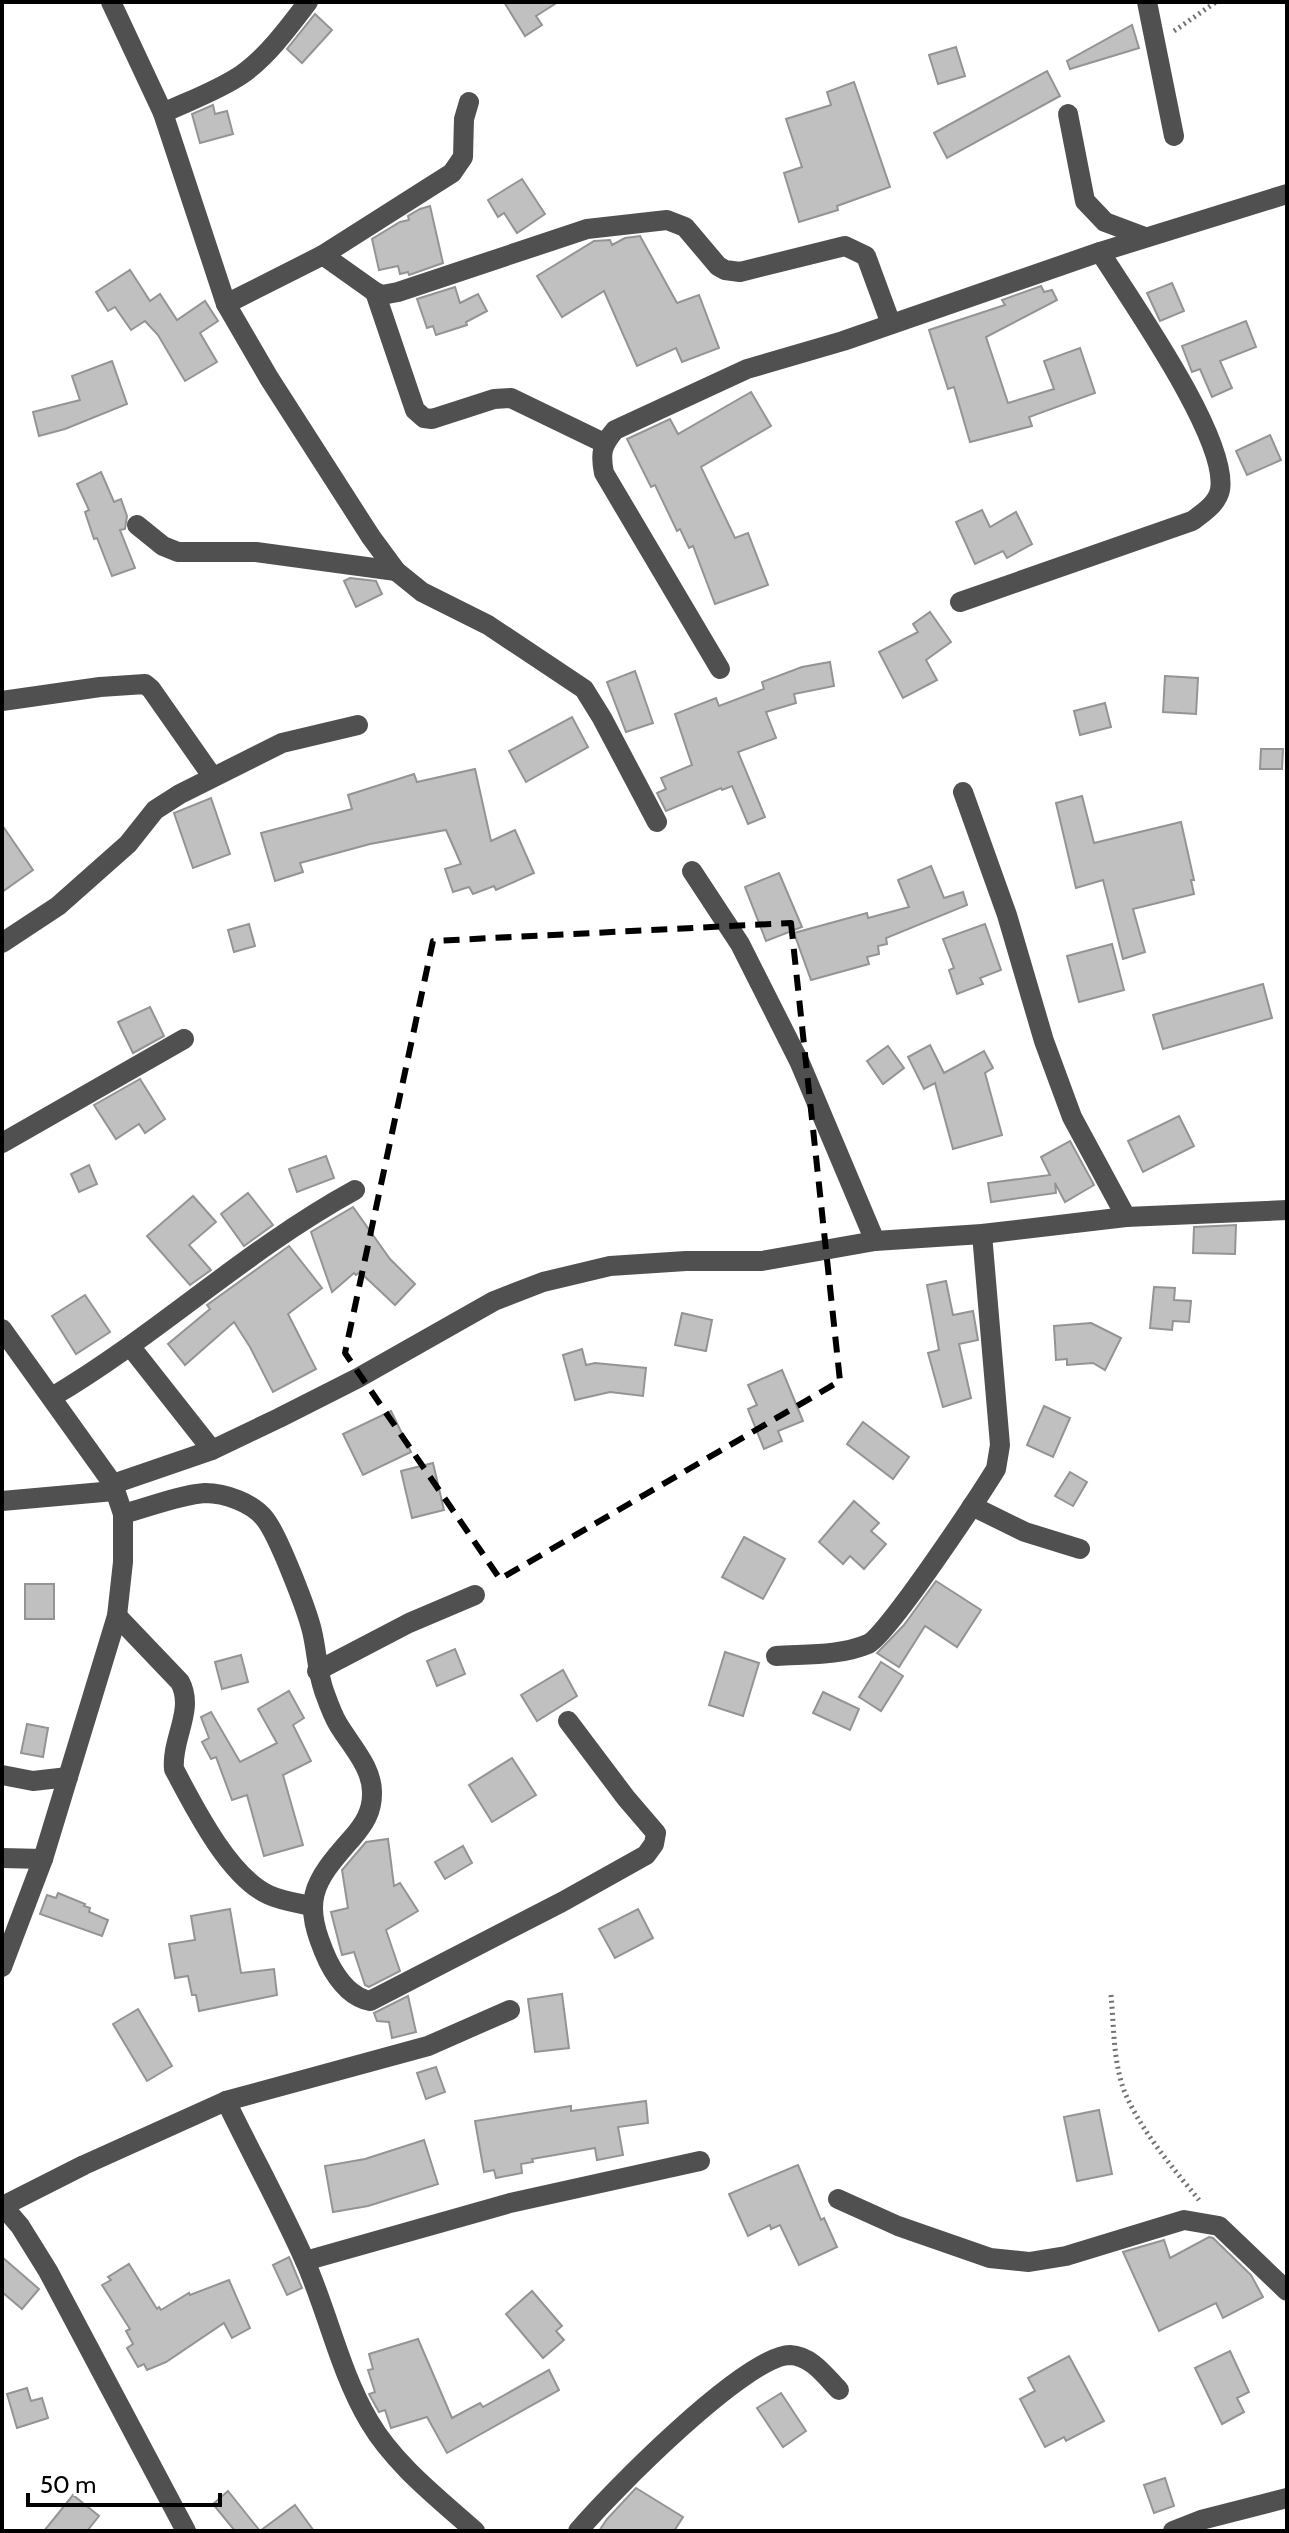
<svg xmlns="http://www.w3.org/2000/svg" width="1289" height="2533" viewBox="0 0 1289 2533" font-family="Cabin,sans-serif">
	<style>
		.building { fill: #c0c0c0; stroke: #949494; stroke-width: 2 }
		.lines { fill: none; stroke-linecap: round; stroke-linejoin: round }
		.path { stroke: #727272; stroke-width: 5; stroke-dasharray: 2 4; stroke-linecap: butt }
		.minor { stroke: #505050; stroke-width: 20 }
		.marked { fill: none; stroke: #000; stroke-width: 6; stroke-dasharray: 16 10; stroke-linejoin: round }
	</style>
	<rect width="100%" height="100%" fill="#fff"/>
	<g class="building">
		<path d="M504,2H558L536,16L542,25L525,36Z"/>
		<path d="M315,14L332,30L302,63L287,49Z"/>
		<path d="M1132,25L1139,48L1070,69L1067,61Z"/>
		<path d="M956,47L965,76L938,84L929,55Z"/>
		<path d="M1047,71L1060,96L947,158L934,133Z"/>
		<path d="M854,82L890,187L837,206L838,210L799,222L784,173L802,167L786,119L831,105L827,92Z"/>
		<path d="M213,105L215,114L227,111L233,134L200,143L192,114Z"/>
		<path d="M522,179L545,214L517,233L504,213L498,217L488,200Z"/>
		<path d="M430,206L443,263L409,275L408,272L400,274L398,266L379,270L372,239L400,222L409,220L408,216L420,209Z"/>
		<path d="M640,236L677,303L699,295L719,348L682,362L676,348L637,366L604,291L562,317L537,276L594,241L610,240L612,245L625,238Z"/>
		<path d="M130,270L150,301L160,294L177,320L205,301L218,321L200,333L217,362L185,381L158,335L145,321L131,330L115,307L108,311L96,292Z"/>
		<path d="M1172,283L1184,311L1160,321L1147,293Z"/>
		<path d="M1041,286L1044,292L1052,290L1057,300L986,337L1008,403L1054,389L1044,361L1080,348L1095,393L1029,417L1032,426L970,442L954,387L948,389L929,330L1005,305L1002,300Z"/>
		<path d="M455,287L460,303L478,294L487,311L466,322L467,325L436,335L433,326L427,328L417,299Z"/>
		<path d="M1246,321L1256,347L1220,361L1232,388L1212,397L1200,369L1192,372L1182,346Z"/>
		<path d="M112,361L127,404L65,429L39,436L33,412L80,400L72,376Z"/>
		<path d="M751,392L771,426L701,467L735,538L748,533L768,585L715,604L693,546L689,548L680,529L677,531L655,485L651,487L627,439L670,419L678,434Z"/>
		<path d="M1270,435L1281,460L1247,475L1236,451Z"/>
		<path d="M101,472L114,502L121,499L127,516L125,529L120,530L135,568L112,576L97,538L94,539L85,512L89,510L77,484Z"/>
		<path d="M982,510L990,527L1016,512L1032,544L1007,558L1003,551L975,564L956,522Z"/>
		<path d="M350,578L376,581L382,594L356,607L344,581Z"/>
		<path d="M930,612L951,642L926,660L937,680L903,698L879,652L918,632L913,624Z"/>
		<path d="M830,662L834,686L794,694L796,703L766,712L776,738L738,752L765,817L748,824L732,786L722,790L721,788L666,811L657,793L666,789L661,778L692,765L675,714L716,698L719,706L764,689L762,682L802,667Z"/>
		<path d="M635,671L653,723L626,732L607,682Z"/>
		<path d="M1165,676L1198,678L1196,714L1163,712Z"/>
		<path d="M1105,703L1111,727L1080,735L1074,711Z"/>
		<path d="M572,717L588,747L526,782L509,751Z"/>
		<path d="M1261,749H1283L1282,769H1260Z"/>
		<path d="M475,769L491,841L515,830L534,873L496,890L494,886L473,894L469,887L453,892L445,869L461,864L446,830L370,844L300,863L303,872L275,881L261,833L352,809L348,795L414,774L417,782Z"/>
		<path d="M1082,796L1094,843L1181,822L1194,880H1191L1194,894L1133,909L1145,952L1123,959L1103,880L1076,888L1056,803Z"/>
		<path d="M211,798L230,854L193,868L174,813Z"/>
		<path d="M2,825L33,870L2,892Z"/>
		<path d="M931,866L944,898L963,892L967,905L886,938L887,944L878,946L879,954L867,957L869,964L811,980L794,933L867,913L868,918L909,907L898,880Z"/>
		<path d="M779,873L802,927L766,941L745,887Z"/>
		<path d="M249,924L255,946L234,952L228,930Z"/>
		<path d="M985,924L1001,970L980,978L983,984L957,994L949,970L954,968L943,939Z"/>
		<path d="M1112,944L1124,990L1079,1002L1067,956Z"/>
		<path d="M1263,984L1272,1018L1163,1049L1153,1015Z"/>
		<path d="M150,1007L164,1036L133,1053L118,1022Z"/>
		<path d="M930,1045L944,1073L984,1051L993,1068L985,1073L1002,1135L953,1149L935,1083L924,1089L908,1057Z"/>
		<path d="M888,1046L904,1068L883,1084L867,1061Z"/>
		<path d="M140,1079L165,1119L145,1133L139,1124L116,1139L94,1105Z"/>
		<path d="M1179,1116L1194,1146L1143,1172L1128,1141Z"/>
		<path d="M1070,1141L1094,1185L1065,1202L1055,1183L1056,1193L991,1202L988,1183L1050,1175L1041,1157Z"/>
		<path d="M326,1156L334,1178L297,1192L289,1169Z"/>
		<path d="M89,1165L97,1184L79,1192L71,1174Z"/>
		<path d="M248,1193L273,1225L244,1246L221,1214Z"/>
		<path d="M193,1196L216,1222L189,1245L211,1270L190,1285L147,1236Z"/>
		<path d="M353,1207L390,1259L415,1284L395,1305L360,1272L356,1275L354,1273L332,1292L311,1232Z"/>
		<path d="M1236,1225L1235,1254L1193,1253L1194,1227Z"/>
		<path d="M289,1246L322,1288L288,1314L316,1369L273,1392L250,1347L234,1322L185,1365L168,1344L210,1309L207,1305Z"/>
		<path d="M946,1281L953,1315L973,1311L978,1340L959,1344L971,1398L943,1407L928,1353L939,1350L927,1285Z"/>
		<path d="M1154,1287L1175,1288L1174,1300L1191,1301L1189,1322L1173,1321L1172,1330L1150,1328Z"/>
		<path d="M85,1295L110,1332L76,1354L52,1316Z"/>
		<path d="M682,1313L712,1320L706,1351L675,1345Z"/>
		<path d="M1091,1323L1121,1338L1105,1370L1093,1363L1067,1365V1359L1056,1360L1054,1326Z"/>
		<path d="M582,1349L586,1365L595,1363L646,1368L643,1396L610,1392L575,1400L563,1355Z"/>
		<path d="M782,1370L803,1421L778,1431L782,1441L764,1449L748,1409L757,1405L748,1385Z"/>
		<path d="M1044,1406L1070,1418L1053,1457L1027,1445Z"/>
		<path d="M391,1411L411,1452L363,1475L343,1434Z"/>
		<path d="M863,1422L909,1457L893,1479L847,1444Z"/>
		<path d="M433,1463L444,1510L412,1518L401,1471Z"/>
		<path d="M1070,1472L1087,1482L1073,1506L1055,1496Z"/>
		<path d="M854,1501L879,1523L871,1531L886,1544L864,1569L850,1556L843,1564L819,1542Z"/>
		<path d="M744,1537L785,1559L763,1599L722,1577Z"/>
		<path d="M936,1581L981,1610L957,1647L925,1626L899,1667L877,1653L904,1625Z"/>
		<rect x="25" y="1584" width="29" height="35"/>
		<path d="M455,1649L465,1674L437,1686L427,1661Z"/>
		<path d="M725,1652L759,1663L743,1716L709,1705Z"/>
		<path d="M241,1655L248,1682L222,1689L215,1662Z"/>
		<path d="M881,1662L903,1676L881,1711L859,1697Z"/>
		<path d="M563,1670L577,1696L537,1721L521,1695Z"/>
		<path d="M289,1691L304,1718L293,1725L311,1761L283,1775L303,1845L264,1856L247,1795L232,1800L216,1757L211,1759L202,1742L209,1738L201,1717L211,1712L240,1762L277,1743L258,1709Z"/>
		<path d="M823,1692L859,1709L850,1730L813,1713Z"/>
		<path d="M27,1724L48,1728L43,1757L21,1753Z"/>
		<path d="M512,1758L536,1795L492,1822L469,1785Z"/>
		<path d="M388,1839L394,1886L400,1883L418,1911L386,1930L400,1971L369,1987L365,1985L354,1952L342,1955L331,1912L348,1908L342,1870L366,1842Z"/>
		<path d="M463,1846L472,1863L445,1879L435,1862Z"/>
		<path d="M58,1893L85,1904L84,1906L90,1908L89,1912L108,1920L102,1936L40,1914L47,1895L56,1898Z"/>
		<path d="M230,1909L241,1973L274,1969L277,1995L199,2011L196,1995H192L188,1976L175,1978L169,1944L195,1940L191,1916Z"/>
		<path d="M638,1909L653,1938L615,1958L599,1929Z"/>
		<path d="M562,1994L569,2048L535,2052L528,1999Z"/>
		<path d="M408,1996L416,2032L392,2038L389,2022L377,2021L374,2013Z"/>
		<path d="M138,2009L172,2066L147,2081L113,2024Z"/>
		<path d="M436,2067L445,2092L426,2099L417,2073Z"/>
		<path d="M646,2101L648,2123L618,2127L623,2155L597,2160L595,2148L532,2159L533,2162L521,2164L522,2173L496,2178L494,2170L484,2172L475,2121L571,2106V2111Z"/>
		<path d="M1099,2110L1112,2174L1077,2181L1064,2117Z"/>
		<path d="M424,2140L438,2184L368,2206L333,2212L325,2166L365,2159Z"/>
		<path d="M798,2165L821,2220L824,2218L837,2247L799,2265L780,2225L771,2229L770,2225L748,2236L729,2194Z"/>
		<path d="M1209,2237L1213,2238L1251,2275L1263,2297L1223,2318L1216,2303L1159,2331L1123,2252L1164,2240L1170,2258Z"/>
		<path d="M2,2257L39,2289L22,2309L2,2292Z"/>
		<path d="M289,2257L302,2288L287,2295L273,2265Z"/>
		<path d="M129,2264L157,2309L159,2307L161,2310L189,2293L190,2295L229,2280L250,2328L232,2338L224,2323L166,2362L147,2370L144,2364L138,2367L127,2348L133,2344L126,2331L130,2329L102,2285L111,2280L108,2277Z"/>
		<path d="M532,2291L562,2326L556,2331L564,2340L543,2358L506,2314Z"/>
		<path d="M418,2339L452,2418L480,2403L483,2407L549,2370L559,2390L447,2453L427,2417L391,2428L385,2410L379,2412L369,2394L375,2392L368,2370L373,2369L369,2354Z"/>
		<path d="M1230,2351L1249,2392L1237,2398L1244,2412L1222,2424L1195,2368Z"/>
		<path d="M1069,2356L1104,2421L1066,2441L1064,2437L1045,2447L1020,2399L1035,2391L1028,2378Z"/>
		<path d="M27,2388L31,2401L42,2398L48,2418L17,2428L7,2394Z"/>
		<path d="M781,2393L806,2431L783,2447L757,2408Z"/>
		<path d="M1165,2478L1174,2506L1154,2513L1144,2485Z"/>
		<path d="M636,2488L683,2517L674,2531H599L607,2519Z"/>
		<path d="M228,2491L260,2531H235L213,2504Z"/>
		<path d="M73,2495L99,2516L87,2531H44Z"/>
		<path d="M295,2505L314,2531H260Z"/>
	</g>
	<g class="lines">
		<g class="path">
			<path d="M1174,31L1216,2"/>
			<path d="M1111,1995C1114,2026 1113,2063 1125,2093C1142,2132 1172,2167 1199,2200"/>
		</g>
		<g class="minor">
			<path d="M111,2L163,113L226,304L269,378L371,537L396,571L422,592L488,625L584,689L602,718L657,822"/>
			<path d="M1147,2L1174,136"/>
			<path d="M163,113C189,101 217,91 241,75C267,57 289,27 308,2"/>
			<path d="M1068,114L1085,201L1105,222L1145,237"/>
			<path d="M323,255L375,292L382,295L398,292L587,229L667,220L685,227L718,266L725,270L740,272L845,246L866,256L891,324"/>
			<path d="M375,292L415,410L424,418L432,419L494,399L511,398L604,443"/>
			<path d="M226,304L323,255L452,173L463,157L464,119L469,102"/>
			<path d="M137,525L163,546L178,552H256L396,571"/>
			<path d="M960,602L1192,521C1203,513 1217,504 1220,490C1229,439 1129,298 1100,252"/>
			<path d="M720,669L604,473C600,453 602,445 615,430L747,369L843,341L1100,252L1287,194"/>
			<path d="M2,701L100,687L145,684L151,689L212,776"/>
			<path d="M963,792L1007,915L1044,1041L1072,1117L1126,1217"/>
			<path d="M692,871L740,944L800,1063L875,1241"/>
			<path d="M2,943L58,906L128,844L155,810L180,794L282,743L358,725"/>
			<path d="M2,1143L184,1039"/>
			<path d="M2,1329L113,1484L123,1514V1562L117,1616L43,1859L2,1967"/>
			<path d="M130,1346L212,1450"/>
			<path d="M52,1397C157,1335 247,1249 355,1190"/>
			<path d="M113,1484L212,1450L279,1418L358,1378L494,1301L543,1282L610,1266L686,1261H762L875,1241L982,1234L1126,1217L1287,1210"/>
			<path d="M2,1501L114,1491"/>
			<path d="M972,1506L1025,1532L1080,1549"/>
			<path d="M123,1514C149,1507 179,1495 205,1493C225,1493 253,1503 265,1519C278,1535 307,1610 312,1631C317,1652 317,1671 324,1691C328,1702 332,1714 338,1724C351,1746 373,1768 372,1794C372,1812 364,1824 353,1837C311,1884 301,1901 328,1961C337,1979 350,1997 370,2001L562,1902L646,1855L654,1844L656,1833L626,1798L568,1721"/>
			<path d="M117,1616L180,1682C195,1710 171,1739 174,1769C194,1807 229,1877 269,1895C282,1901 298,1903 311,1906"/>
			<path d="M776,1656C806,1654 840,1656 868,1644C887,1636 980,1495 996,1469L1000,1445L982,1234"/>
			<path d="M317,1671L409,1623L475,1595"/>
			<path d="M2,1775L33,1781L68,1777"/>
			<path d="M2,1858L43,1859"/>
			<path d="M226,2101C252,2155 281,2207 305,2261C328,2313 340,2372 369,2421C394,2464 438,2498 475,2531"/>
			<path d="M838,2199L898,2226L990,2258L1029,2262L1066,2256L1184,2220L1219,2226L1287,2291"/>
			<path d="M2,2205L20,2226L48,2271L186,2531"/>
			<path d="M3,2206L84,2165L226,2101L428,2046L510,2010"/>
			<path d="M305,2261L510,2203L700,2161"/>
			<path d="M578,2531C609,2494 746,2355 790,2355C812,2356 826,2377 839,2390"/>
			<path d="M1173,2531L1201,2520L1287,2498"/>
		</g>
	</g>
	<path class="marked" d="M791,923L840,1381L500,1579L345,1353L433,941Z"/>
	<rect width="1289" height="2533" fill="none" stroke="#000000" stroke-width="8"/>
	<path d="M28 2493v12h192v-12" fill="none" stroke="#000000" stroke-width="4"/>
	<text x="40" y="2493" font-size="24" fill="#000000" stroke="#ffffff" stroke-width="6" paint-order="stroke">50 m</text>
</svg>
